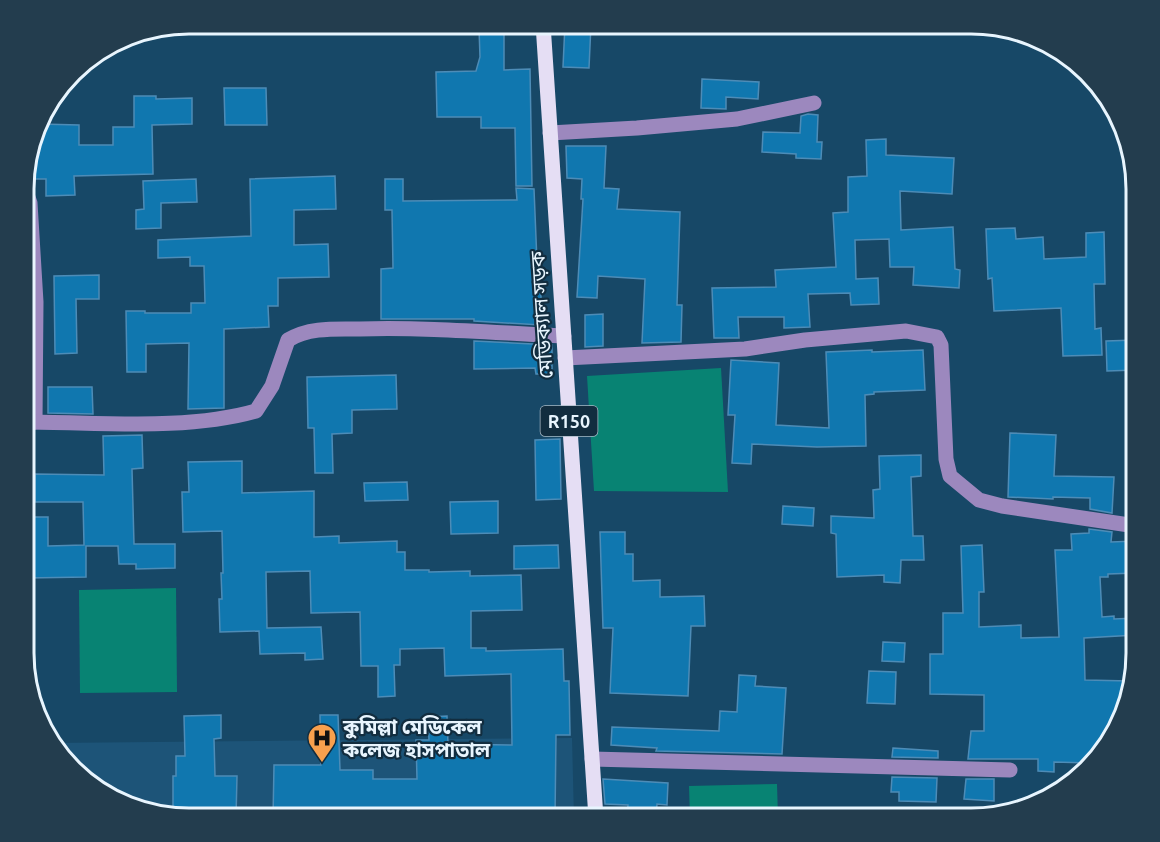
<svg xmlns="http://www.w3.org/2000/svg" width="1160" height="842" viewBox="0 0 1160 842" font-family="Ubuntu,'Noto Sans Bengali',sans-serif">
	<style>
		.built { fill: #1d5478 }
		.water { fill: #088373 }
		.building { fill: #1077af; stroke: #4d8cb7; stroke-width: 1.5 }
		.lines { fill: none; stroke-linecap: round; stroke-linejoin: round }
		.minor { stroke: #9c88be; stroke-width: 15 }
		.major { stroke: #e5def4; stroke-width: 15 }
		.labels { text-anchor: middle; dominant-baseline: central; stroke-width: 4.5; stroke-linejoin: round; paint-order: stroke }
		.shield { fill: #122d3f; stroke: #a8b9c5; stroke-width: 1.5 }
		.shield-label { font-size: 18px; font-weight: bold; fill: #e8f5fe }
		.street-label { font-size: 20px; fill: #e8f5fe; stroke: #122d3f }
		.poi-label { font-size: 20px; font-weight: bold; fill: #e8f5fe; stroke: #122d3f; text-anchor: start }
		.rim { fill: none; stroke: #e8f5fe; stroke-width: 3 }
	</style>
	<rect width="100%" height="100%" fill="#174867"/>
	<path class="built" d="M572,738L574,818H179L88,784L53,743Z"/>
	<g class="water">
		<path d="M721,368L728,492L594,491L587,376Z"/>
		<path d="M176,588L177,692L80,693L79,590Z"/>
		<path d="M777,784L778,818H690L689,786Z"/>
	</g>
	<g class="building">
		<path d="M565,24H591L589,68L563,67Z"/>
		<path d="M479,28H504V70L530,69L532,186H516L515,128H481V117H437L436,72L476,71L480,57Z"/>
		<path d="M702,79L759,82L758,99L726,97V109L701,108Z"/>
		<path d="M224,88H266L267,125H225Z"/>
		<path d="M134,96H156V99L192,98V124L152,125L153,174L74,176L75,195L46,196V179H25V167L40,124L79,125V145H113V127H134Z"/>
		<path d="M808,114L818,115L817,142H822L821,159L796,158V154L762,152L763,132L800,133L801,116Z"/>
		<path d="M886,139V155L954,158L952,194L900,191L901,230L953,227L955,269L960,270L959,288L913,285L914,267H890L889,239L855,240L856,279L878,278L879,304L851,305L850,293L808,294L810,327L784,328V317H738L739,338H714L712,288L776,287L775,270L836,267L833,213L848,212V177L867,176L866,140Z"/>
		<path d="M566,146H606L604,188L619,189L617,209L680,212L677,305H682L681,342L642,343L645,279L598,276L597,298L577,297L583,199H581L582,179L567,178Z"/>
		<path d="M335,176L336,209L294,210V245L328,244L329,277L278,278V306H268L269,327L224,329V408L188,409L189,343L146,344V372H127L126,311H145V313H191V303H205L204,266H190V257L158,258V240L251,236L250,179Z"/>
		<path d="M196,179L197,202L161,203V228L136,229V210L144,209L143,181Z"/>
		<path d="M385,179H403V201L517,200L516,188L534,189L537,262H540L541,282V325L474,321V319H381V269L393,268L392,210H385Z"/>
		<path d="M1015,228L1016,239L1043,237L1044,259L1086,257V233L1104,232L1105,284H1094L1095,329L1101,328L1102,355L1063,356L1061,308L994,311L992,278L988,279L986,229Z"/>
		<path d="M99,275V299H76L77,353L55,354L54,276Z"/>
		<path d="M603,314V346L585,347V315Z"/>
		<path d="M1136,340V370L1107,371L1106,341Z"/>
		<path d="M474,341L552,345V374H536L535,368L474,369Z"/>
		<path d="M872,350V352L923,350L925,390L874,392V394L865,395L866,446L817,447L752,444L751,464L732,463L735,415H728L731,360L779,363L776,425L829,428L826,352Z"/>
		<path d="M396,375L397,409L352,410V433L332,434L333,473H315L314,428H308L307,377Z"/>
		<path d="M48,387H92L93,414L48,413Z"/>
		<path d="M1010,433L1056,435L1054,476L1114,477L1112,513L1090,509V498L1053,497V499L1008,497Z"/>
		<path d="M142,435L143,468L132,469L134,544H175V568L136,569V564H119L118,546H86V577L27,578L25,517H48V546L84,545L83,502H35V474L104,475L103,436Z"/>
		<path d="M560,439L561,499L536,500L535,440Z"/>
		<path d="M921,455V476L911,477L913,536H923L924,560H901L900,583L884,582V575L837,577L836,534L831,533V516L874,518L873,490L880,489L879,456Z"/>
		<path d="M242,461V493L314,491V537L339,536V543L397,541V552H405V570H429V572L470,571V576L521,575L522,610L471,611V648H486V651L563,649L564,681H569L570,735H556L555,818H273L274,765H321L320,715H338L340,770H373V779H417L416,740H429L428,717L447,716L448,744L512,745L511,674L445,676L444,648L400,649V665H394L395,696L378,697V666H361L360,612L311,613L310,571L266,572L267,628L321,627L323,659L305,660V653L260,654L259,631L220,632L219,599H222L221,573H223L222,531L183,532L182,492H189L188,462Z"/>
		<path d="M407,482L408,500L365,501L364,483Z"/>
		<path d="M498,501V533L451,534L450,502Z"/>
		<path d="M783,506L814,508L813,526L782,524Z"/>
		<path d="M1089,529L1112,532L1111,542L1136,541V573L1108,574V577H1100L1102,617L1114,616V619L1136,618V635L1084,638L1085,680L1129,681L1102,754L1090,763L1054,762V772L1038,771V759H968L971,731H984V695L930,694V654H943V613H963L961,546L982,545L984,592H979V627L1021,625V638L1059,637L1055,550H1072L1071,534L1089,533Z"/>
		<path d="M600,532H625V554H633V581L660,580V597L704,596L705,626H691L688,696L610,693L613,628H603Z"/>
		<path d="M558,545L559,568L514,569V546Z"/>
		<path d="M883,642L905,643L904,662L882,661Z"/>
		<path d="M869,671L896,672L895,704L867,703Z"/>
		<path d="M739,675L756,676L755,686L786,688L782,754L656,751L657,748L611,745L612,727L719,731L720,711L737,712Z"/>
		<path d="M221,715V738L214,739L215,776H237L236,818H179L173,815V776H176V756H185L184,716Z"/>
		<path d="M893,748L938,751V758L892,757Z"/>
		<path d="M892,777L937,778L936,802L899,801V792H891Z"/>
		<path d="M603,779L668,783L667,805L657,804L656,818H627L628,805L605,804Z"/>
		<path d="M966,779H994V801L964,799Z"/>
	</g>
	<g class="lines">
		<g class="minor">
			<path d="M550,133L637,128L737,119L814,103"/>
			<path d="M25,189L30,203L36,302L35,422"/>
			<path d="M565,358L745,349L805,340L906,331L937,337L941,345L946,459L950,476L979,500L1002,506L1136,526"/>
			<path d="M25,422C98,422 187,431 256,411L272,386L288,340C309,327 335,329 360,329C428,327 496,333 564,336"/>
			<path d="M592,759L1010,770"/>
		</g>
		<path class="major" d="M543,24L596,818"/>
	</g>
	<defs>
		<g id="hospital-pin" transform="scale(1.5)"><path d="M0 17L-7.5 6A9.5 9.5 0 1 1 7.5 6Z" fill="#f9a04d" stroke="#122d3f"/><path d="M-5-5h3v3.5h4V-5h3V5h-3V1.5h-4V5h-3Z" fill="#111"/></g>
	</defs>
	<g fill-rule="evenodd">
		<use href="#hospital-pin" x="322" y="738"/>
	</g>
	<g class="labels">
		<rect class="shield" x="540.5" y="406" width="57" height="30" rx="4.5"/>
		<g class="shield-label">
			<text x="569" y="421">R150</text>
		</g>
		<g class="street-label">
			<text transform="translate(541 315) rotate(-94)">মেডিক্যাল সড়ক</text>
		</g>
		<g class="poi-label">
			<text x="343" y="726">কুমিল্লা মেডিকেল<tspan x="343" dy="23">কলেজ হাসপাতাল</tspan></text>
		</g>
	</g>
	<path d="M0 0H1160V842H0ZM189 34H971A155 155 0 0 1 1126 189V653A155 155 0 0 1 971 808H189A155 155 0 0 1 34 653V189A155 155 0 0 1 189 34Z" fill="#233d4e" fill-rule="evenodd"/>
	<path class="rim" d="M189 34H971A155 155 0 0 1 1126 189V653A155 155 0 0 1 971 808H189A155 155 0 0 1 34 653V189A155 155 0 0 1 189 34Z"/>
</svg>
